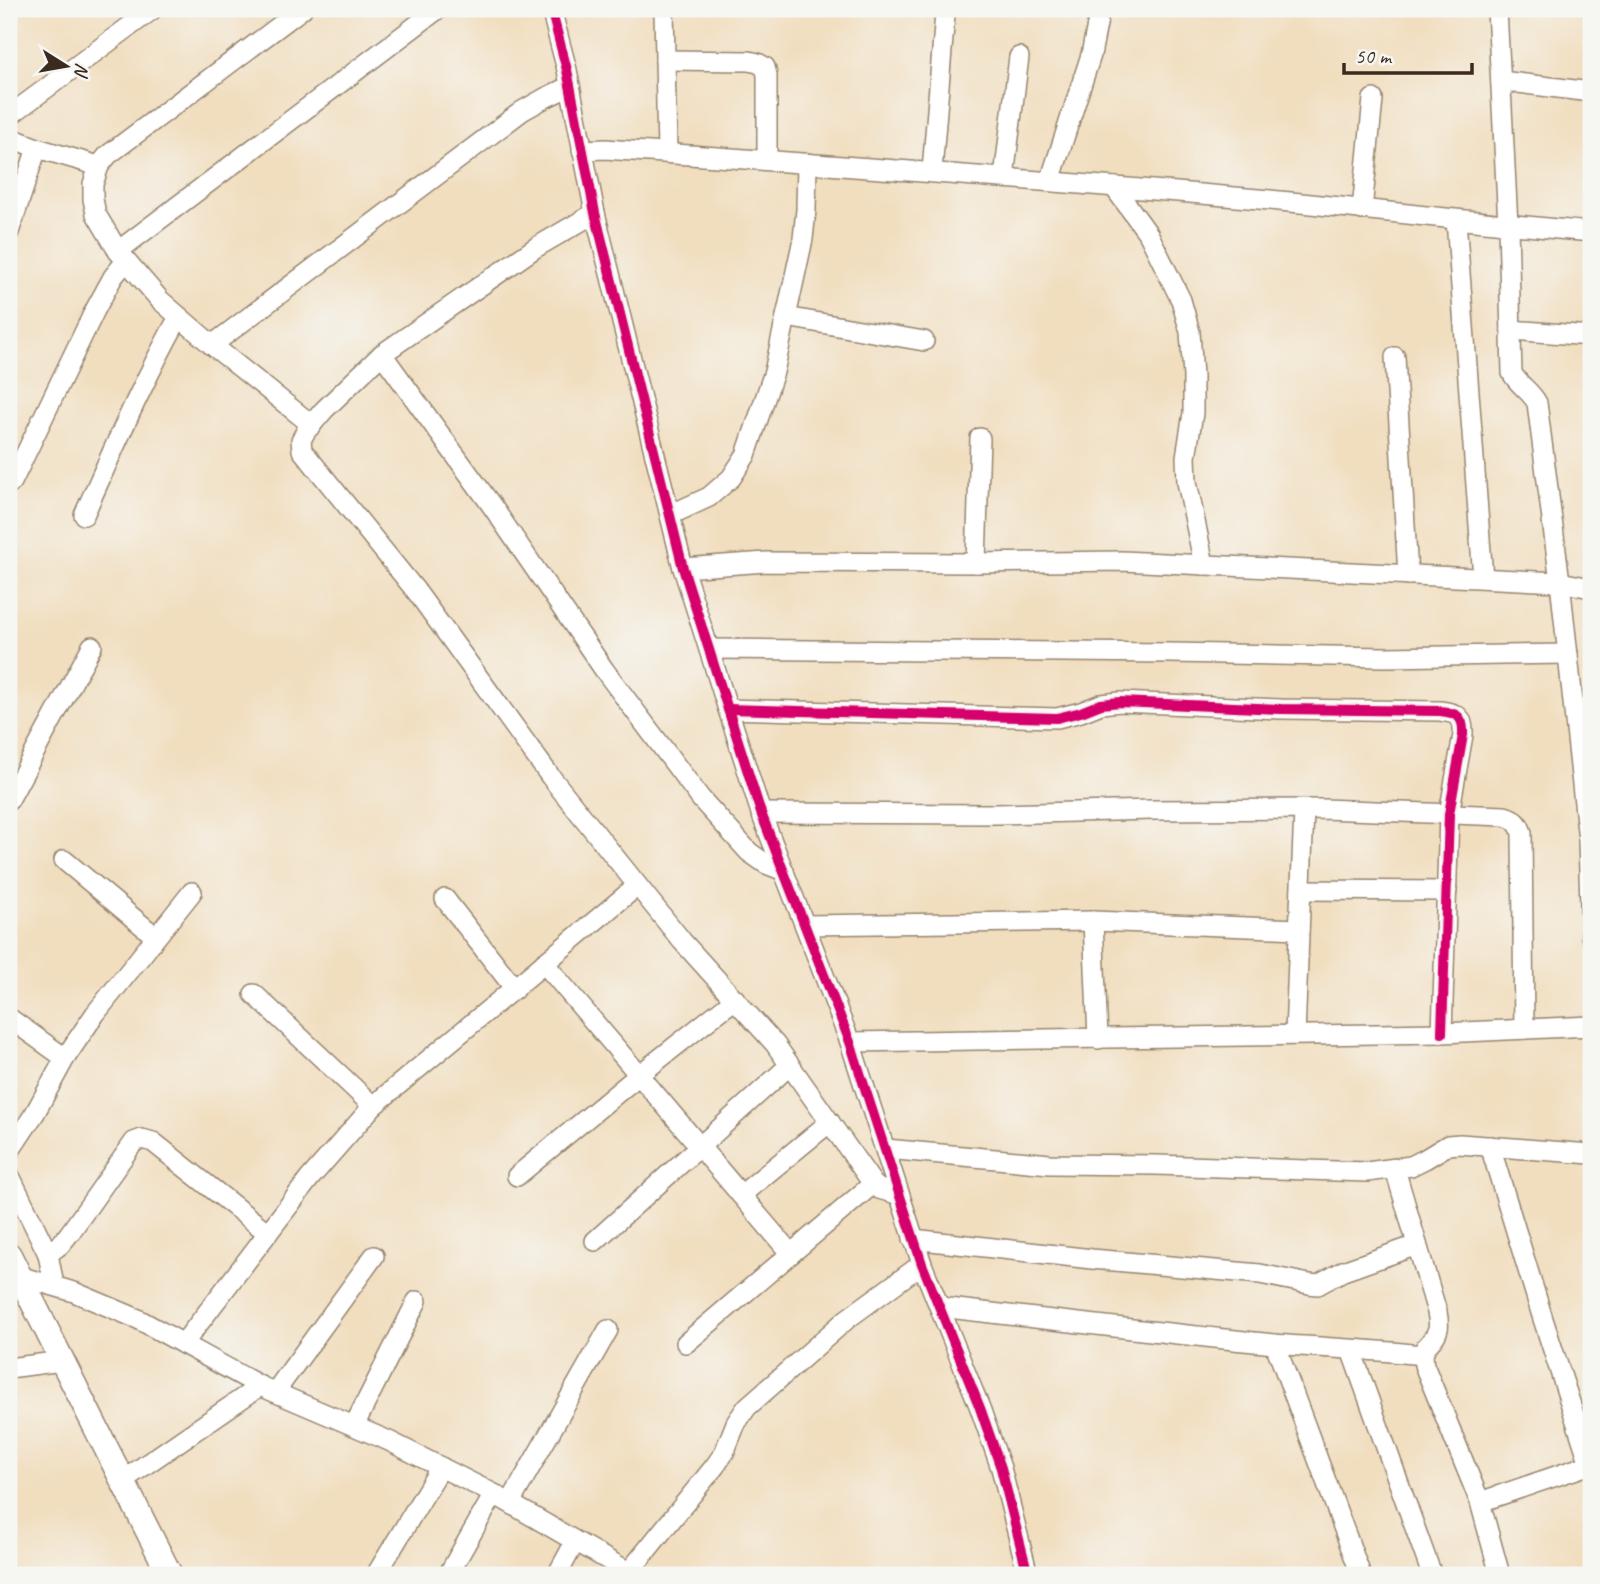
<svg xmlns="http://www.w3.org/2000/svg" width="1600" height="1584" viewBox="0 0 1600 1584" font-family="Caveat,sans-serif">
	<style>
		.lines { fill: none; stroke-linecap: round; stroke-linejoin: round }
		.minor-casing { stroke: #96846e; stroke-width: 22 }
		.major-casing { stroke: #96846e; stroke-width: 27 }
		.minor { stroke: #fff; stroke-width: 19 }
		.major { stroke: #fff; stroke-width: 24 }
		.cycleway-casing { stroke: #f6f6f2; stroke-width: 15 }
		.cycleway { stroke: #d6006c; stroke-width: 10 }
	</style>
	<rect width="100%" height="100%" fill="#f6f6f2"/>
	<filter id="ink" filterUnits="userSpaceOnUse"><feTurbulence type="fractalNoise" baseFrequency=".0143" numOctaves="2"/><feDisplacementMap in="SourceGraphic" scale="14" xChannelSelector="R" yChannelSelector="G"/><feConvolveMatrix kernelMatrix="1 2 1 2 8 2 1 2 1" color-interpolation-filters="sRGB"/></filter>
	<filter id="wash" filterUnits="userSpaceOnUse"><feTurbulence type="fractalNoise" baseFrequency=".00686" numOctaves="4" result="noise"/><feDisplacementMap in="SourceGraphic" scale="28" xChannelSelector="R" yChannelSelector="G"/><feGaussianBlur stdDeviation="1.57" result="paint"/><feColorMatrix in="noise" values="0 0 0 0 0 0 0 0 0 0 0 0 0 0 0 0 0 1.4 0 .05"/><feComposite in="paint" operator="in"/></filter>
	<g filter="url(#wash)">
		<rect width="100%" height="100%" fill="#f1debf"/>
	</g>
	<g filter="url(#ink)">
		<g class="lines">
			<g class="minor-casing">
				<g id="minor">
					<path d="M302,9L108,155L99,166L93,184V199L96,214L118,251L160,300L212,345L312,425"/>
					<path d="M551,9L567,70L595,213L683,568L761,813L850,1042L922,1264L980,1408L1001,1468L1028,1575"/>
					<path d="M664,9L667,153"/>
					<path d="M1497,9L1508,225L1512,373C1519,386 1530,390 1537,403L1560,582L1588,840L1591,937"/>
					<path d="M665,60L749,61L758,63L765,67L767,75V160"/>
					<path d="M1501,81L1591,92"/>
					<path d="M9,116L153,9"/>
					<path d="M9,137L37,148L99,166"/>
					<path d="M582,150L606,149C828,165 1049,180 1270,200C1377,210 1484,223 1591,232"/>
					<path d="M932,171L945,14"/>
					<path d="M1004,177L1019,57"/>
					<path d="M1050,181L1091,55L1100,9"/>
					<path d="M1114,187L1149,235L1181,300L1190,332L1193,376V413L1186,457L1187,482L1204,565"/>
					<path d="M1362,210L1373,99"/>
					<path d="M595,213L535,248L382,354L324,410L306,431L301,440L302,450L416,591L550,776L682,941L775,1044L873,1184L879,1189L900,1195"/>
					<path d="M1456,220L1483,578"/>
					<path d="M9,232L37,148"/>
					<path d="M118,251L438,9"/>
					<path d="M786,317L924,341"/>
					<path d="M1511,330L1591,336"/>
					<path d="M212,345L522,111L545,98L570,86"/>
					<path d="M382,354L492,506L605,671L701,799L749,852L766,864L784,871"/>
					<path d="M1395,357L1408,575"/>
					<path d="M12,482L95,310L113,277L126,261"/>
					<path d="M84,515C114,448 143,381 179,317"/>
					<path d="M670,515L709,497L731,478L746,455L774,372L803,239L806,210L807,163"/>
					<path d="M976,563L980,438"/>
					<path d="M683,568L766,562L976,563L1122,561L1560,582L1591,588"/>
					<path d="M709,649L1171,653L1385,657L1568,654"/>
					<path d="M728,709L1057,718L1081,712L1101,704L1120,702L1281,709L1440,711C1457,713 1464,716 1463,735L1449,814L1442,1033"/>
					<path d="M9,800L92,646"/>
					<path d="M761,813L997,814L1152,810L1323,809L1505,816C1515,819 1519,823 1522,833L1524,1029"/>
					<path d="M64,860L156,937"/>
					<path d="M1301,890L1447,891"/>
					<path d="M445,899L515,989"/>
					<path d="M1093,921L1098,1039"/>
					<path d="M805,925L1093,921L1299,929"/>
					<path d="M544,963L791,1254"/>
					<path d="M254,994L373,1106"/>
					<path d="M9,1018L65,1058"/>
					<path d="M1295,1035L1304,810"/>
					<path d="M850,1042L1442,1033L1591,1026"/>
					<path d="M1490,1146L1543,1319L1591,1467"/>
					<path d="M886,1149L1050,1164L1156,1165L1367,1172L1411,1166L1425,1159L1448,1145L1460,1144L1591,1154"/>
					<path d="M9,1152L35,1113L65,1058L95,1014L192,892"/>
					<path d="M1395,1169L1437,1312C1438,1317 1439,1324 1438,1329C1433,1347 1420,1341 1424,1365L1480,1502L1500,1575"/>
					<path d="M9,1174L48,1254L54,1285"/>
					<path d="M517,1176L639,1075L735,999"/>
					<path d="M741,1195L830,1122"/>
					<path d="M913,1239L1092,1259L1260,1274L1309,1284L1318,1285L1343,1271L1417,1245"/>
					<path d="M595,1241L790,1065"/>
					<path d="M48,1254L60,1245L69,1234L134,1142L142,1139L153,1142L268,1233"/>
					<path d="M19,1276L74,1292L138,1319L260,1386L389,1441L494,1494L634,1575"/>
					<path d="M940,1307C1051,1320 1162,1333 1274,1344C1323,1348 1373,1349 1422,1355"/>
					<path d="M686,1343L873,1184"/>
					<path d="M183,1344L310,1178L373,1106L637,886"/>
					<path d="M1275,1344L1361,1575"/>
					<path d="M1351,1350L1432,1575"/>
					<path d="M9,1368L62,1361"/>
					<path d="M275,1392L374,1256"/>
					<path d="M354,1426L417,1301"/>
					<path d="M122,1481L260,1386"/>
					<path d="M1480,1502L1591,1464"/>
					<path d="M510,1503L608,1330"/>
					<path d="M629,1572L715,1466L724,1453L736,1423L747,1407L847,1319L922,1264"/>
					<path d="M376,1575L441,1467"/>
					<path d="M448,1575L494,1494"/>
					<path d="M557,1575L575,1542"/>
				</g>
			</g>
			<g class="major-casing">
				<path id="major" d="M9,1255L170,1575"/>
			</g>
			<use href="#minor" class="minor"/>
			<use href="#major" class="major"/>
			<g class="cycleway-casing">
				<g id="cycleway">
					<path d="M551,9L567,70L595,213L683,568L761,813L850,1042L922,1264L980,1408L1001,1468L1028,1575"/>
					<path d="M728,709L1057,718L1081,712L1101,704L1120,702L1281,709L1440,711C1457,713 1464,716 1463,735L1449,814L1442,1033"/>
				</g>
			</g>
			<use href="#cycleway" class="cycleway"/>
		</g>
	</g>
	<rect width="1600" height="1584" fill="none" stroke="#f6f6f2" stroke-width="35"/>
	<g transform="translate(66 66) rotate(101)" stroke="#f6f6f2" stroke-width="5" paint-order="stroke">
	<path d="M0-5L12 26L0 18L-12 26Z" fill="#3b2a1e"/>
	<text y="-10" font-size="19" font-weight="bold" text-anchor="middle" fill="#3b2a1e">N</text>
	</g>
	<path d="M1344 63v10h128v-10" fill="none" stroke="#3b2a1e" stroke-width="3.5"/>
	<text x="1355" y="63" font-size="21" fill="#3b2a1e" stroke="#f6f6f2" stroke-width="5" paint-order="stroke">50 m</text>
</svg>
